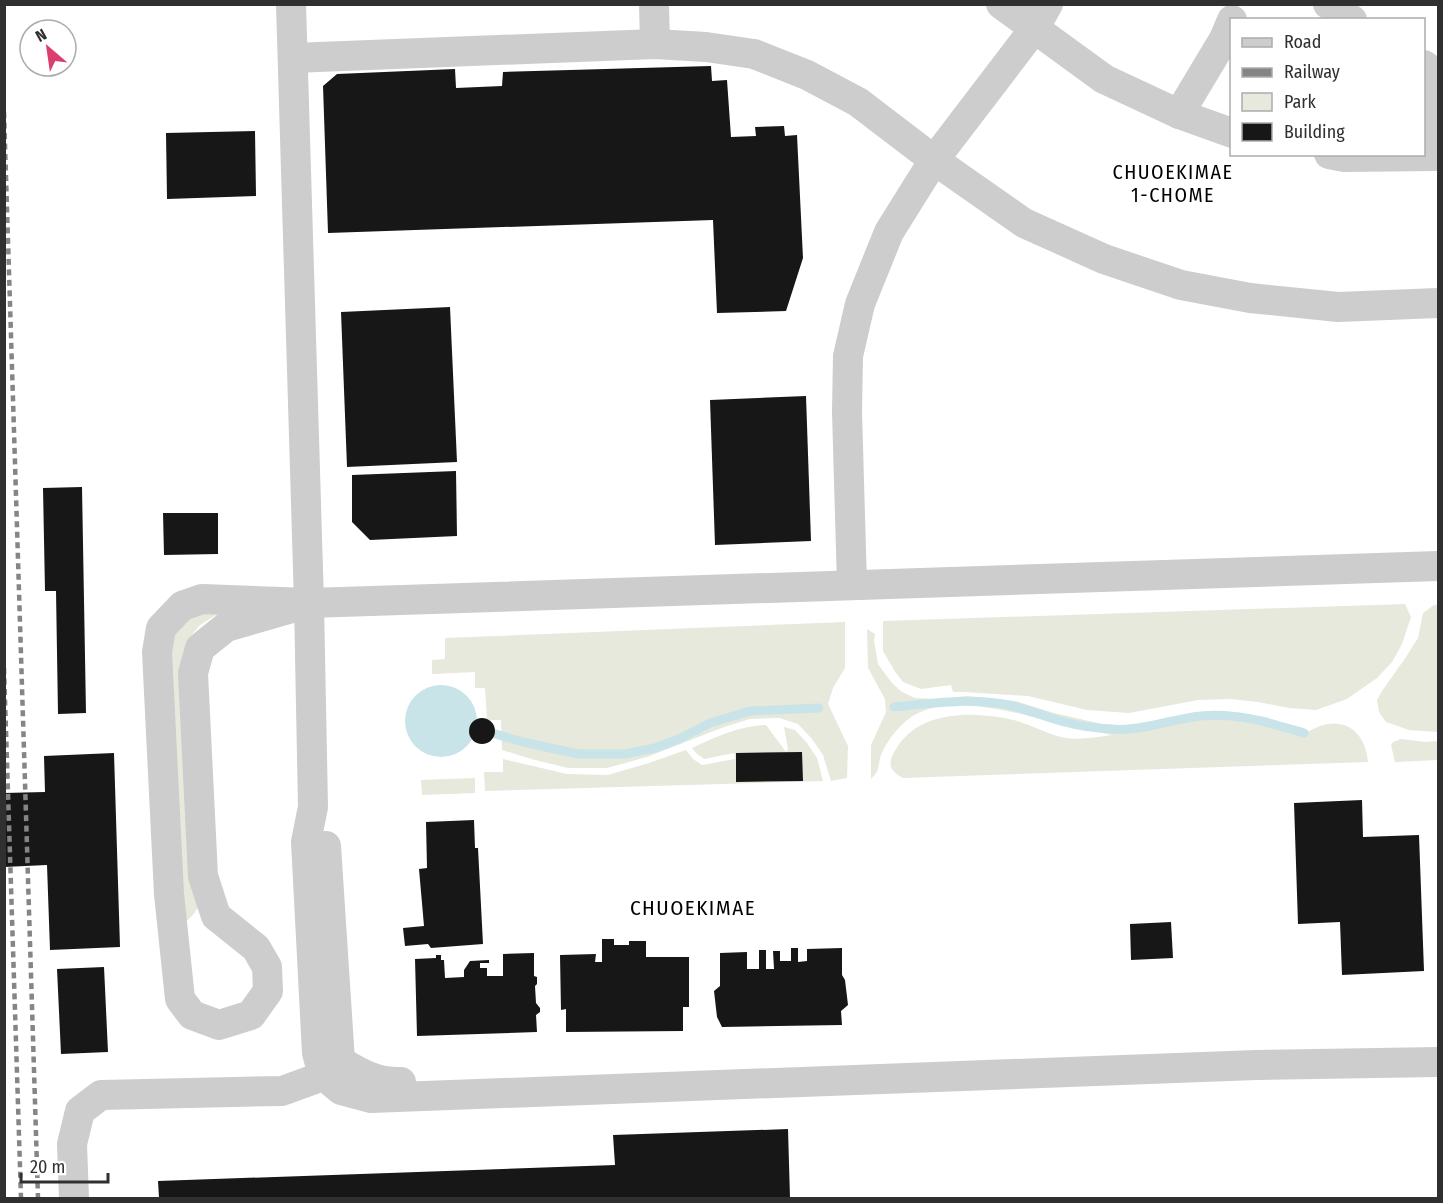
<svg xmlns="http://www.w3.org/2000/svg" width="1443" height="1203" viewBox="0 0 1443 1203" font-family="'Fira Sans Condensed',sans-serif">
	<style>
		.green { fill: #e6e9dc }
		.water { fill: #c9e4e8 }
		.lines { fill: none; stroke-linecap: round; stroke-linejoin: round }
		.stream { stroke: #c9e4e8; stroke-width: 9 }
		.building { fill: #171717 }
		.minor { stroke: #cdcdcd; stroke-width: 30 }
		.rail { stroke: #858585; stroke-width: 4.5; stroke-dasharray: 6 4.5; stroke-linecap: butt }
		.labels { text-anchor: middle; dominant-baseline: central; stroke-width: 6; stroke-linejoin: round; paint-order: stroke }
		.neighbourhood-label { font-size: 20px; letter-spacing: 1.5px; fill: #000; stroke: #fff }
		.quarter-label { font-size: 21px; letter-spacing: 1.5px; fill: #000; stroke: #fff }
	</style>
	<rect width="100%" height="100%" fill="#fff"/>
	<g class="green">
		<path d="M1405,604L1411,617L1402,644L1392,662L1377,678L1347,699L1316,710L1289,708L1258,702L1230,699L1198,700L1129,713L1087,710L1028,696L964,692H953L951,685L921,689L903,682L894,670L883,651V621Z"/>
		<path d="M1434,605H1438V732L1409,730L1386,722L1379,712L1377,700L1382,691L1406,657L1418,638L1423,613Z"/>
		<path d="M202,611L219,613L200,625L190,637L201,904L191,917L180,927L169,646C180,624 181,623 202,611Z"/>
		<path d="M845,622V668L833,688L828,704L848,746L847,778L831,781L823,755L812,739L798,724L779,718L750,719L724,727L647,757L607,768H568L535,760L502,750L501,720H487L485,688H475V672L432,674V660L445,659V638Z"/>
		<path d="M867,629L875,634L874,641L878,664L892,683L902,692L915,698L937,699L967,696L1015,701L1054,713L1102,724L1135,726L1207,712L1236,713L1266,717L1308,732C1338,713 1365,727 1368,762L903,778C889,771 887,763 896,749C919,710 974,711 1013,720C1031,724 1048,735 1066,738C1077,740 1100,737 1112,735C1097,731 1081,730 1067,726C1024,715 943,688 906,721C896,730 886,742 881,755C877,767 881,769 871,779V745L886,712L885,699L868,668Z"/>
		<path d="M766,725L786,752L788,749L784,727L795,730L807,743L817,758L823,781L485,791L484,772H503V759L567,774L608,775L649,763L686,750L693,759L702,765L735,759L734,753L704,759L697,754L692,748C716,737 739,726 766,725Z"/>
		<path d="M1401,739L1426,742L1438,741V760L1395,762L1391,745L1393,742Z"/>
		<path d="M475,778V793L422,795L421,780Z"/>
	</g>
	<circle class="water" cx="441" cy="721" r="36"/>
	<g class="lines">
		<g class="stream">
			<path d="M894,707C933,703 974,697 1013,706C1030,710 1047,718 1065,722C1079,726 1096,728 1110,729C1141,732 1170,719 1201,716C1236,712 1270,723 1304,733"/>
			<path d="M464,725L523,742L578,754H625L655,748L681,738L710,723L750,711L819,708"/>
		</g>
	</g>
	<g class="building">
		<path d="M711,66L712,81L727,80L731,137L756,136L755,127L784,126L785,136L797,135L803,258L786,311L717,313L713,220L328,233L323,86L337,74L455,69L456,88L502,86L503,72Z"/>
		<path d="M255,131L256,196L167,199L166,133Z"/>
		<path d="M450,307L457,462L347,467L341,312Z"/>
		<path d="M806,396L811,541L715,545L710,400Z"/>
		<path d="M456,471L457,536L370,540L352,522V475Z"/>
		<path d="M82,487L86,713L58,714L56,591H45L43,488Z"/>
		<path d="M163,513H218V554L164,555Z"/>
		<circle cx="482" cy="731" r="13"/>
		<path d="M802,752L803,781L736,782V753Z"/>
		<path d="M114,753L120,947L50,950L47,865L4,867V793L45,792L44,756Z"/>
		<path d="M1362,800L1363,837L1419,835L1424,971L1342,975L1340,922L1298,924L1294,803Z"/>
		<path d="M474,820L475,848H478L483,944L431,948L428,944L405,946L403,928L424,926L419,869L427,868L426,822Z"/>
		<path d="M1171,922L1173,958L1131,960L1130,924Z"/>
		<path d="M602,939H614V945H629V941H646V957H689V1007H683V1031L566,1032V1009L561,1010L560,955L596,954L595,962H602Z"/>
		<path d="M791,948H798V962L807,961V949L842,948V975L845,980L848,1005L841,1011L842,1025L722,1027L717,1017L714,991L720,986V953L747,952V969H759V950H766V969H774L773,951H780V961H791Z"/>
		<path d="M534,953V976L537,977V984L535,986L536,1003L540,1008V1012L536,1015L537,1032L417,1036L415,959L436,958V955H441V960H444L445,978L464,977V970L470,961L489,960V963H480V968H487V976H503V954Z"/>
		<path d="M104,967L108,1052L61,1054L57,969Z"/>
		<path d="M788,1129L790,1198H159L158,1181L615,1165L613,1135Z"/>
	</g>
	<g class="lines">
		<g class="minor">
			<path d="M291,4L309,603L313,807L306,842L317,1053L323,1075L341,1090L371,1098L1256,1065L1438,1062"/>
			<path d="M654,4L655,44"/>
			<path d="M1001,4L1104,79L1179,114L1232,133"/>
			<path d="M1328,4L1352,20"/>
			<path d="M293,58L655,44L706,47L754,54L807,75L858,102L934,160L1024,223L1104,259L1181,285L1250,298L1338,307L1438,303"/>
			<path d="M1424,65L1428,68L1438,156"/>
			<path d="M1179,114L1224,39L1232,20"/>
			<path d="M1329,154L1344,157L1438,156"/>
			<path d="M852,585L847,411L848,356L860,304L889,232L934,160L1034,29L1048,4"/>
			<path d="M309,603L226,627L200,648L193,673L203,876L216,916L256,948L267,967L268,991L251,1015L219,1025L192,1015L180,999L169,894L157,652L161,628L182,606L202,599L309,603L1438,566"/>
			<path d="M326,846L340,1061"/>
			<path d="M340,1061C360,1073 377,1083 401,1082"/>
			<path d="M74,1198L72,1144L80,1111L101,1095L282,1091L315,1079L323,1075L338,1062"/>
		</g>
		<g class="rail">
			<path d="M4,112L38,1198"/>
			<path d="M4,668L21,1198"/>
		</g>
	</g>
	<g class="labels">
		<g class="neighbourhood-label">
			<text x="1173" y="172">CHUOEKIMAE<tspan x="1173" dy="23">1-CHOME</tspan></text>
		</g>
		<g class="quarter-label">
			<text x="693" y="908">CHUOEKIMAE</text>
		</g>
	</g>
	<rect width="1443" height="1203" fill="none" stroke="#303030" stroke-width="12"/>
	<rect x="1230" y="18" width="195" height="138" fill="#ffffff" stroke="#acacac" stroke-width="1.5"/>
	<rect x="1242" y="38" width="30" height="9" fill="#cdcdcd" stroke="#acacac" stroke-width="1.5"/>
	<text x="1284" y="48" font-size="18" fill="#303030">Road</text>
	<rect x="1242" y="68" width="30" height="9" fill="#858585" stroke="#acacac" stroke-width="1.5"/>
	<text x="1284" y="78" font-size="18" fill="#303030">Railway</text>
	<rect x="1242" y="93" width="30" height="18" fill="#e6e9dc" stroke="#acacac" stroke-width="1.5"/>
	<text x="1284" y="108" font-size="18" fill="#303030">Park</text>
	<rect x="1242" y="123" width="30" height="18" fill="#171717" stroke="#acacac" stroke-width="1.5"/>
	<text x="1284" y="138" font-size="18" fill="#303030">Building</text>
	<g transform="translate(48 48) rotate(331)"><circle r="28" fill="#ffffff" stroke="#acacac" stroke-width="1.5"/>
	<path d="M0-4.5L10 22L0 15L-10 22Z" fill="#db3d6e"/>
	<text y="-9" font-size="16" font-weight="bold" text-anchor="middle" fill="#303030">N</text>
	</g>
	<path d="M21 1173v9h87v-9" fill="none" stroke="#303030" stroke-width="3"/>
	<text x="30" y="1173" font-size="18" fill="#303030" stroke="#ffffff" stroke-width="4.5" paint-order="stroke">20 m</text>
</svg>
